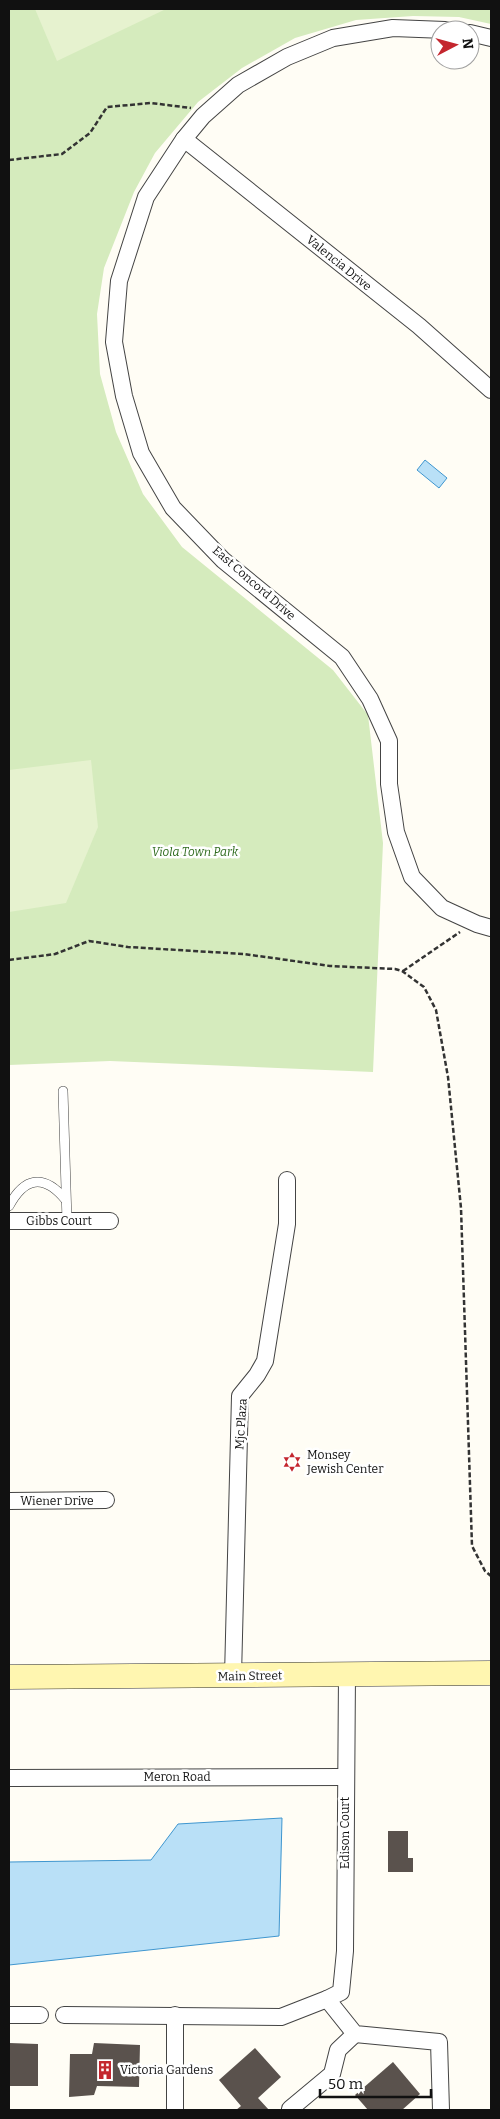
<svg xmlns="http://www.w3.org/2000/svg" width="500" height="2119" viewBox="0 0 500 2119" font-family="Bitter,serif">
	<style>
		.green { fill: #d5ebbd }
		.pitch { fill: #e6f2cf }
		.water { fill: #b9e0f7; stroke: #3f96cf }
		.building { fill: #5a524d }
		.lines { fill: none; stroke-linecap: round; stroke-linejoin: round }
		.service-casing { stroke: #444; stroke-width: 10 }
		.minor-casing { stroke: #444; stroke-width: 18 }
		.secondary-casing { stroke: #333; stroke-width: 25 }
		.path { stroke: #333; stroke-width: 2.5; stroke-dasharray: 5 2.5; stroke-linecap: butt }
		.service { stroke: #fff; stroke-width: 9 }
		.minor { stroke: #fff; stroke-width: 16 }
		.secondary { stroke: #fff6b0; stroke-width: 24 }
		.labels { text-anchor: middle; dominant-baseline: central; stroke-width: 5; stroke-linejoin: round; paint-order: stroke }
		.street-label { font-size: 12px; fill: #111; stroke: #fff }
		.park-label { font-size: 12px; font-style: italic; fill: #2f6b1f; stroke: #fff }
		.poi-label { font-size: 12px; fill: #111; stroke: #fff; text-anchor: start }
	</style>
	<rect width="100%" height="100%" fill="#fffdf5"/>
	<path class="green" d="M9,9H491V24L459,17L413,16L356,20L295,38L242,68L198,102L155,153L134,192L104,268L97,314L100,374L116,432L143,494L182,547L333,670L368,715L383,843L373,1072L110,1061L9,1065Z"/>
	<g class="pitch">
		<path d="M35,9H166L57,61Z"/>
		<path d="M91,760L98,827L66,903L9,912V770Z"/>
	</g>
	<g class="water">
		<path d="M425,460L447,478L439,488L417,470Z"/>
		<path d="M282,1818L279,1936L9,1965V1862L151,1860L178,1824Z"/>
	</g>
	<g class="building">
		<path d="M388,1831H408V1858H413V1872H388Z"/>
		<path d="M9,2043L38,2044V2086H9Z"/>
		<path d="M94,2043L140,2045L139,2087L97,2086L94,2095L69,2097L70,2054H92Z"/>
		<path d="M255,2048L281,2077L258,2098L269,2110H236L241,2106L219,2080Z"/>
		<path d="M393,2062L420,2094L402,2110H368L355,2095Z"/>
	</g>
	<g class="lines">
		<g class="service-casing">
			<g id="service">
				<path d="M63,1091L67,1221"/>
				<path d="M9,1206C24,1178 43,1173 65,1199"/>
			</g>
		</g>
		<g class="minor-casing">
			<g id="minor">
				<path d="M445,30L393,28L333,38L287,57L238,85L203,116L184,139L146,197L119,281L114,342L124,396L141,453L173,508L223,560L342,657L370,699L389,741V784L396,832L412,877L442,908L477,924L491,928"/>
				<path d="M470,33L491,38"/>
				<path d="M184,139L419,326L491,390"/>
				<path d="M9,1221H110"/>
				<path d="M9,1501L106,1500"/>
				<path d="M347,1674L345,1951L341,1992L327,1999L355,2034L439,2042L441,2110"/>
				<path d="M233,1676L240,1396L257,1375L265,1361L287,1224V1180"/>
				<path d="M9,1778L345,1777"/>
				<path d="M9,2015H40"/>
				<path d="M64,2015L281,2017L327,1999"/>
				<path d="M290,2109L332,2074L338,2050L355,2034"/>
				<path d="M175,2110V2015"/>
			</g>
		</g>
		<g class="secondary-casing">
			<path id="secondary" d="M9,1677L491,1673"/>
		</g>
		<g class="path">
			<path d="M9,160L62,154L90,133L107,107L151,103L191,108"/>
			<path d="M9,960L55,954L89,941L128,947L244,954L330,966L395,969L402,971L424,987L436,1010L448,1077L461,1208L472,1546L485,1571L491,1576"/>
			<path d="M403,971L460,932"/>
		</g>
		<use href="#service" class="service"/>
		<use href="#minor" class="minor"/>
		<use href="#secondary" class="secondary"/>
	</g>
	<defs>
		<g id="synagogue-bare" transform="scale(1.5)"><path d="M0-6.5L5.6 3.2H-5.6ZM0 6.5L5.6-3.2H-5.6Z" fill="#c4262e" stroke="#fff" stroke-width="2.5" paint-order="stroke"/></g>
		<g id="building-bare" transform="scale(1.5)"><path d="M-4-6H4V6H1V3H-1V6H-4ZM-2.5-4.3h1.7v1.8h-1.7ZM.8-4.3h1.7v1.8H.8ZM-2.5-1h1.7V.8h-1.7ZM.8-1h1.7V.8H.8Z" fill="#c4262e" stroke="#fff" stroke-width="2.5" paint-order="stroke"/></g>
	</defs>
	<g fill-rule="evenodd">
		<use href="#synagogue-bare" x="292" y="1462"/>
		<use href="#building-bare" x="105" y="2070"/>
	</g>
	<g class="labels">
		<g class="street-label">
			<text transform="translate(339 263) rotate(39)">Valencia Drive</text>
			<text transform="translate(254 583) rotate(41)">East Concord Drive</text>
			<text x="59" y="1221">Gibbs Court</text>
			<text transform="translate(241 1424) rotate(-86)">Mjc Plaza</text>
			<text x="57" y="1501">Wiener Drive</text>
			<text transform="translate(250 1676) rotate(-1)">Main Street</text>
			<text x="177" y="1777">Meron Road</text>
			<text transform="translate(345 1833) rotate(-90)">Edison Court</text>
		</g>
		<g class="park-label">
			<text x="195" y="852">Viola Town Park</text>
		</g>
		<g class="poi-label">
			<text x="307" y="1455">Monsey<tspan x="307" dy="14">Jewish Center</tspan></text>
			<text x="120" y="2070">Victoria Gardens</text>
		</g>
	</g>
	<rect width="500" height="2119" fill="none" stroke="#111111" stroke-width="20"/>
	<g transform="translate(455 45) rotate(84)"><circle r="24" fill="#ffffff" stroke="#a0a0a0"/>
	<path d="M0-4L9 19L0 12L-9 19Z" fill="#c4262e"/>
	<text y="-8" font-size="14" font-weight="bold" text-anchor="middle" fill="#111111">N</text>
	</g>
	<path d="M320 2089v8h111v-8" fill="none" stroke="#111111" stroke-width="2.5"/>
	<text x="328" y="2089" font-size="15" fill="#111111" stroke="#ffffff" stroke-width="4" paint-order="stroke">50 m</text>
</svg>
